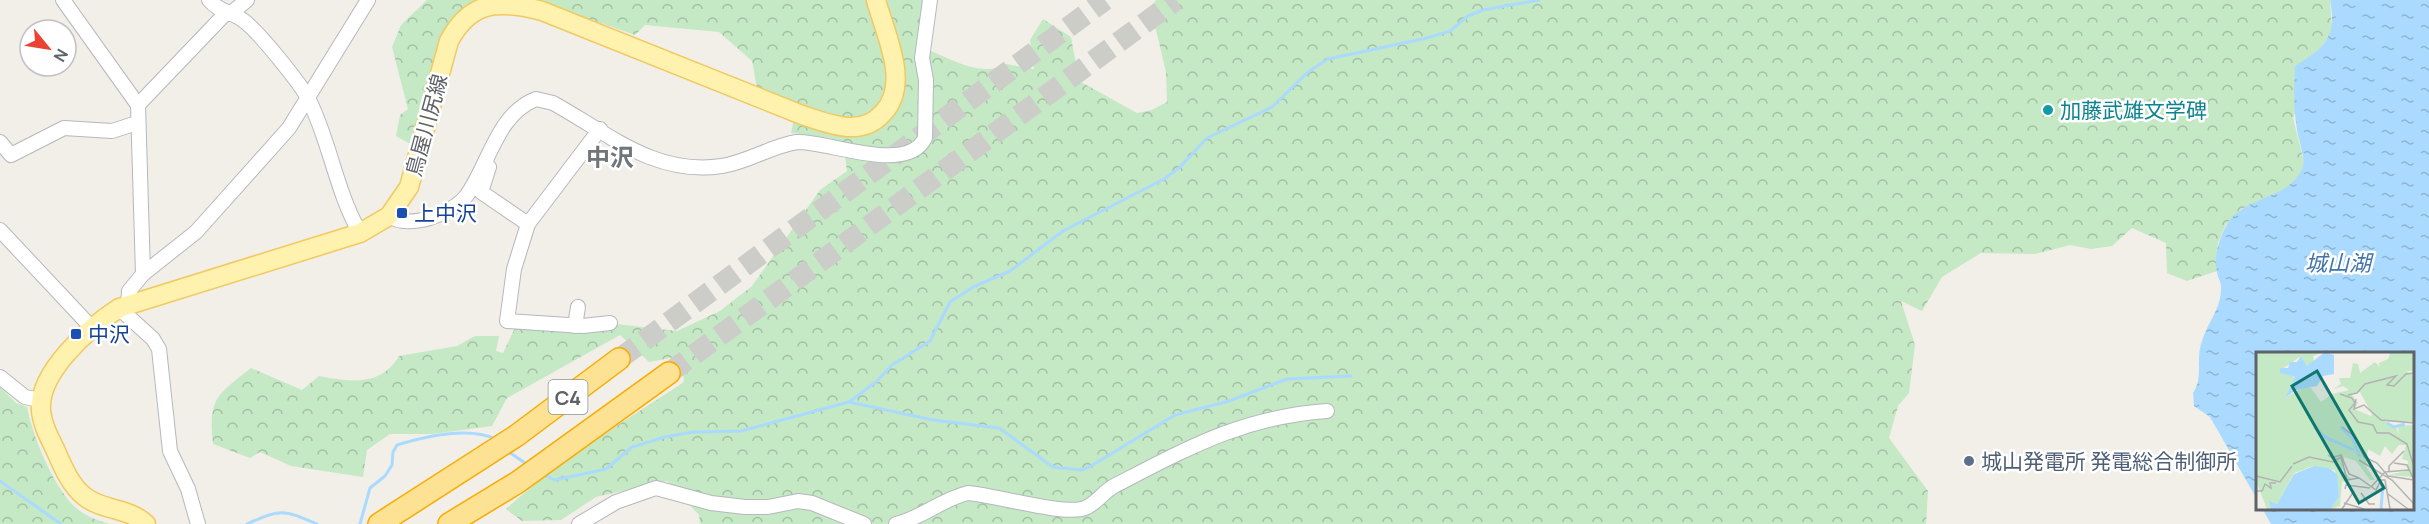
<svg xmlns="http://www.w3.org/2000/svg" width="2429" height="524" viewBox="0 0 2429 524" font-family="Manrope,'Noto Sans JP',sans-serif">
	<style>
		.forest { fill: url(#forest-crowns) }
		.water { fill: url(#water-ripples) }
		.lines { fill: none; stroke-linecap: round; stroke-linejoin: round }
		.stream { stroke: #aadaff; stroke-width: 3 }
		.highway-tunnel { stroke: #ccccc8; stroke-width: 21; stroke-dasharray: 21 10; stroke-linecap: butt }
		.minor-casing { stroke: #b5b8bc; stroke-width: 16 }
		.major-casing { stroke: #f2c960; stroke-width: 21 }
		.highway-casing { stroke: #f9ab00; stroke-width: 24 }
		.minor { stroke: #fff; stroke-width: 14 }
		.major { stroke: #fff2af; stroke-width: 18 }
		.highway { stroke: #fde293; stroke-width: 21 }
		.culture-dot { fill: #0f9aa8; stroke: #fff; stroke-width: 2 }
		.transit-dot { fill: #1a4fb4; stroke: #fff; stroke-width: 2 }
		.service-dot { fill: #5c6f8a; stroke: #fff; stroke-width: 2 }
		.labels { text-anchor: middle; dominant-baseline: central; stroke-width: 5; stroke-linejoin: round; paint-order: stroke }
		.shield { fill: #fff; stroke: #8f9295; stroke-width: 1.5 }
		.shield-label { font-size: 20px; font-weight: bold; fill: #5f6368 }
		.culture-label { font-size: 21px; fill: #0d838f; stroke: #fff; text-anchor: start }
		.street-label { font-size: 21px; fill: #5f6368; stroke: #fff }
		.transit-label { font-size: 21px; fill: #164399; stroke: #fff; text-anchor: start }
		.service-label { font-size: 21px; fill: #4e5e75; stroke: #fff; text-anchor: start }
		.water-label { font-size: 22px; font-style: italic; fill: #4174aa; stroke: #fff }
		.quarter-label { font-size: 24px; font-weight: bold; fill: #70757a; stroke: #fff }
		.inset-river { fill: none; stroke: #aadaff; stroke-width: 3 }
		.inset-road { fill: none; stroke: #b3b3b1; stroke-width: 1.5 }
		.view { fill: #0f766e; fill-opacity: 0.15; stroke: #0f766e; stroke-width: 3 }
		.inset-edge { fill: none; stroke: #5f6368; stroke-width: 3 }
	</style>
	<defs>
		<pattern id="forest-crowns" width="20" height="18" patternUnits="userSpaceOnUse" patternTransform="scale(1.5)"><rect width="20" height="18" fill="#c5e8c5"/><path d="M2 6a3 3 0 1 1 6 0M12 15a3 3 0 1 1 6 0" fill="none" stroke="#a3c0a4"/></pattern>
		<pattern id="water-ripples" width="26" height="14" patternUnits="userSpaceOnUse" patternTransform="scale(1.5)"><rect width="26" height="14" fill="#aadaff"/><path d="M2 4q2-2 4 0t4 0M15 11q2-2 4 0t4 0" fill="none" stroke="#8eb4d2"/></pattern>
	</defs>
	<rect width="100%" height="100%" fill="#f1efe8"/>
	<g class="forest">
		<path d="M427,0H475C439,19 425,108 414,146L396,136L400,115L408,109L392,47L401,25Z"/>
		<path d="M535,0H922L920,46C945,56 981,79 1006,64L1034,69L1030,40L1043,19L1071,37L1079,81L1137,113L1152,110L1167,102L1166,72L1151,9L1156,0H2330L2332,32L2319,52L2293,118L2304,162L2298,178L2289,188L2241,209L2226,224L2218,243L2217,271L2187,281L2167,273L2166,243L2132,228L2112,246L2091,249L2070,245L2035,254L1981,253L1942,277L1922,311L1901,301L1915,345L1909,393L1898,406L1889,438L1928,491L1926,524H700L699,515L667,481L596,497L561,520L522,521L506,509C561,460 623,422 684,382L681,356L649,362L620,335L507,398L492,426L432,434H390L367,450L363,477L291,466L260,452L250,458L213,444C208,398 217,395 251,368L302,390L319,376C349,382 381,387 399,356L457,346L475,336H499L496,351L503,353L515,328L616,324L677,331L720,311L752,286L820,190L847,171L845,155L831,138L791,133L797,105L774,93L757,88L752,61L719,32L645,25L635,35Z"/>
		<path d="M0,387L16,403L27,407C32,435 54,488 75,507C85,516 97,520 109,524H0Z"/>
	</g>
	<path class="water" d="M2330,0H2429V524H2271L2262,508H2412V353H2258V501L2210,417L2194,406L2193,393C2204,377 2195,359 2202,341C2208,322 2220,310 2221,290C2222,283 2218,279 2217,272C2214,257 2218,242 2225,228C2242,193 2292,202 2303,165C2305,159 2301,150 2300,143C2293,117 2294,93 2295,66C2325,48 2337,37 2330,0Z"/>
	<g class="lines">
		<g class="stream">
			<path d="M849,402L877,381L892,365L930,341L950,302L973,287L1010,271L1063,231L1164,179L1180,167L1207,138L1272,107L1308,72L1328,59L1427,38L1450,31L1468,16L1483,10L1539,0"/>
			<path d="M506,450L528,465"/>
			<path d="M544,475L555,480L606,469L632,447L665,437L693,432L741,431L849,402L933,420L999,428L1053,467L1081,470L1091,466L1175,415L1229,401L1287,379L1351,376"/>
			<path d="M0,481L61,524"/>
			<path d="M247,524C280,509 283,509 317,524"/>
			<path d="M360,524L370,488L385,476L392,465L393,452L397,445C426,436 467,426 496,439"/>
		</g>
		<g class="highway-tunnel">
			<path d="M619,359L1105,0"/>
			<path d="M669,373L1176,0"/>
		</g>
		<g class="minor-casing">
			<g id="minor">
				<path d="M63,0L138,105L143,274"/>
				<path d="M209,0C219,12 233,12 244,21C258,31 301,84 309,100C330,142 336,191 360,233"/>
				<path d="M230,14L247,0"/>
				<path d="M138,105L226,13"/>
				<path d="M600,129L528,224L514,269L507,321L583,326L610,323"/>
				<path d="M0,142L11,155L64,128L112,131L137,123"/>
				<path d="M489,167L481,192L528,224"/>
				<path d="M389,216C409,230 453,214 467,195C489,164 497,114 536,99L553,103C609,134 655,176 722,166C748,162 771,146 797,142C829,141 907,175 925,138L926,80L922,58L930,0"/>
				<path d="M0,230L92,328"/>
				<path d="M128,305L129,291L143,274L196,232L289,128L368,0"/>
				<path d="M119,308L153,339L159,349L170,451L188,489L198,524"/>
				<path d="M575,326L578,307"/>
				<path d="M0,377L25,397L41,400"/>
				<path d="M579,524L616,502L656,488L711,503L745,507H768L798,501L812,503L864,524"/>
				<path d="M896,524C922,518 942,499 968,493C994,495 1065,516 1085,508C1096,504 1103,492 1114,486C1188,448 1242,417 1327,411"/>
			</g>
		</g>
		<g class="major-casing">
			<path id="major" d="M146,524C128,507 102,511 84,496C70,485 62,465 55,449C49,437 42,424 41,410C38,372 90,327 119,308L360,233L389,216L409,187L449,41C471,0 499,0 542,11L802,115C829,124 861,138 883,113C911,84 885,34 876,0"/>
		</g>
		<g class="highway-casing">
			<g id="highway">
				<path d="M379,524L516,436L619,359"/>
				<path d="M449,524L518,482L669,373"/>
			</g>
		</g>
		<use href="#minor" class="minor"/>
		<use href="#major" class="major"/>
		<use href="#highway" class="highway"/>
	</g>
	<circle class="culture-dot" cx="2048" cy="110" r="6"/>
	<g class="transit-dot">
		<rect x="396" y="207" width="12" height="12" rx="3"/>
		<rect x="70" y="328" width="12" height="12" rx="3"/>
	</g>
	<circle class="service-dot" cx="1969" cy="461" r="6"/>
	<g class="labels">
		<rect class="shield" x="548.5" y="380" width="39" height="34" rx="4.5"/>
		<g class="shield-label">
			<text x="568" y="397">C4</text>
		</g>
		<g class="culture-label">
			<text x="2060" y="110">加藤武雄文学碑</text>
		</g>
		<g class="street-label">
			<text transform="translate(426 125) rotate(-75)">鳥屋川尻線</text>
		</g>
		<g class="transit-label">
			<text x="414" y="213">上中沢</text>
			<text x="88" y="334">中沢</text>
		</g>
		<g class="service-label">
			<text x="1981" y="461">城山発電所 発電総合制御所</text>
		</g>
		<g class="water-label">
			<text x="2338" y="263">城山湖</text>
		</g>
		<g class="quarter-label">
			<text x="610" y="156">中沢</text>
		</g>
	</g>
	<g transform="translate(2256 352)">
		<rect width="158" height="158" fill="#f1efe8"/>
		<path d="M0,0H67L57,4L58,10L51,14L45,4L25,18L39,26L29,46L48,35L55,36L65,50L76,42L93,38L87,34L77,37L85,32L83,26H94L97,11L102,12L104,21L119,10L124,15L123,11L132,7L135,0H157V19H150L157,23V71L128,69L140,75L143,83L142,74L157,73V125L132,123L151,119L152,109L146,107L150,93H143L136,102L129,94L124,104L112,97L110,115L119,128H114L100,109L88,105L86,119L97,128L86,130L84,154L75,157L83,145L79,118L57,114L38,121L21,152L14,150L15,157H11L0,129ZM104,40L116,62L115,64L98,57L102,51L95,42Z" fill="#c5e8c5" fill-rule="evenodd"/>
		<path d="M69,0L78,3V22L67,24L61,34L40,38L29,46L39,25L24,21V16H32L34,10H41L45,4L51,14ZM58,114L73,116L81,122L83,145L75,157H15L13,149L21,152L38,122Z" fill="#aadaff"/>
		<path class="inset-river" d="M131,71L138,75L149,72M58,75L69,85L98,98M84,75L96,86L104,105M125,157L127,132"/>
		<path class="inset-road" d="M84,42L96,46L99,51L93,58L102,70L117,73L121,81H133L151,92L158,115M92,43L101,41L109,32L140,24L131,33L138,34L150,22L158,21M100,47L98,57L108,53L125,68L158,71M86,75L98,84L108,105L121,111L132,124L158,128M72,103L76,106L85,103L93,122L103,126M103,108L136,128L158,152M138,111L151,113L158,128M37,112L53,105L77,110L85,105L91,128L103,126L120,138L125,128H129L134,157M133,120V114L148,99M0,124L24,130L36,114M115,135L129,120L153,118M89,137L90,133L114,136M0,139H6L9,132L15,136L14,131H20M105,141L113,152H119M132,142L152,157M88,151L108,157M86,157L98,139"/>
		<path class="view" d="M61,19L128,136L103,151L36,34Z"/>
		<rect width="158" height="158" class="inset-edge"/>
	</g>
	<g transform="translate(48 48) rotate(120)"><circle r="28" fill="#ffffff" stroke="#bfc1c3" stroke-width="1.5"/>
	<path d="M0-4.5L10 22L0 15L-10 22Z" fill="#ea4335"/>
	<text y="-9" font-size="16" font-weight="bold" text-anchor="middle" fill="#5f6368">N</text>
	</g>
</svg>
